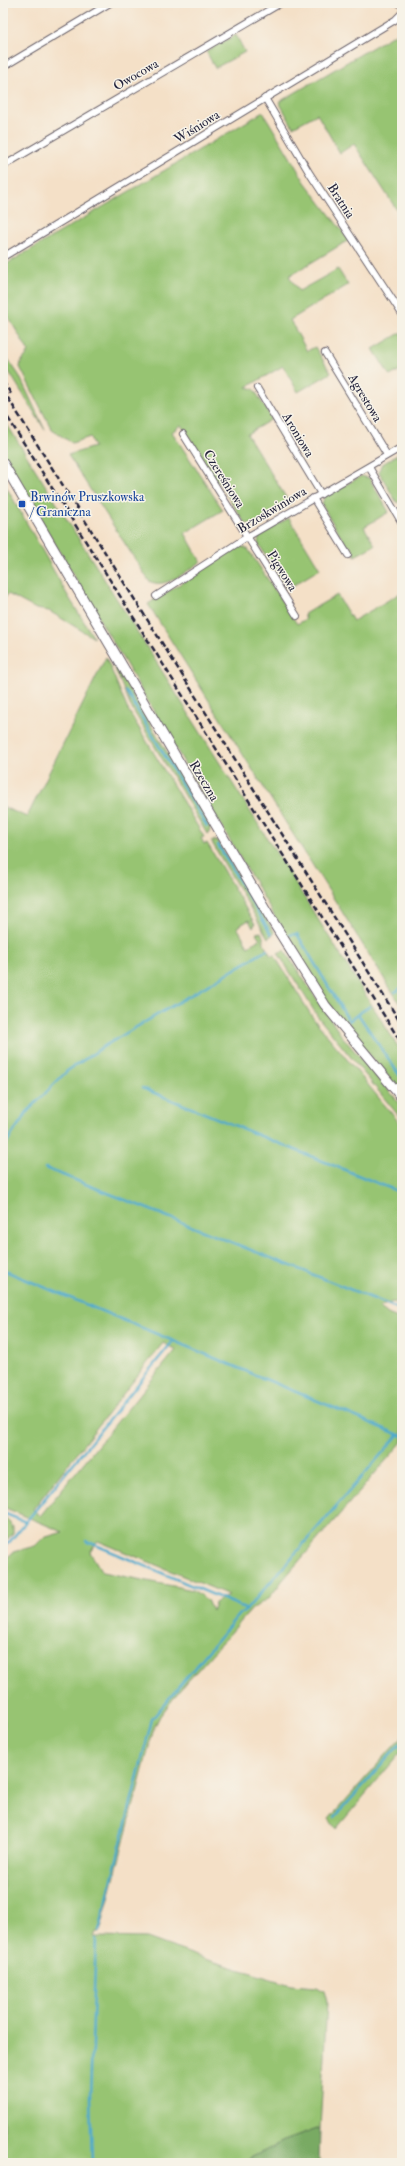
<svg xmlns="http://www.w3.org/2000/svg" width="405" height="2166" viewBox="0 0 405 2166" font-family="'IM FELL Double Pica',serif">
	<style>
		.green { fill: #97c472; stroke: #5c7356; fill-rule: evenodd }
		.forest { fill: #79aa64; stroke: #4e6650 }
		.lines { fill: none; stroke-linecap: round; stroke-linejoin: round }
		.stream { stroke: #4faacd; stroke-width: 2.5 }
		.street-casing { stroke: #6c646c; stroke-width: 8 }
		.secondary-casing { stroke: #6c646c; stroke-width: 11 }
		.street { stroke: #fff; stroke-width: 6 }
		.secondary { stroke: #fff; stroke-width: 9 }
		.rail { stroke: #22223b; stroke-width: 2.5; stroke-dasharray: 6 3; stroke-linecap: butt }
		.transit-dot { fill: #1a4fb4; stroke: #f7f3e8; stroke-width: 1.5 }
		.labels { text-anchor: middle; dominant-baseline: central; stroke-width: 3; stroke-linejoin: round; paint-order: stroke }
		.street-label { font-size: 13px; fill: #22223b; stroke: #f7f3e8 }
		.transit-label { font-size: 13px; fill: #164399; stroke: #f7f3e8; text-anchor: start }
	</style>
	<rect width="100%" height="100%" fill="#f7f3e8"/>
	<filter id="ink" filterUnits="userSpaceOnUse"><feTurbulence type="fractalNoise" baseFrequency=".025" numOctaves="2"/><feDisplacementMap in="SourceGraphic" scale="8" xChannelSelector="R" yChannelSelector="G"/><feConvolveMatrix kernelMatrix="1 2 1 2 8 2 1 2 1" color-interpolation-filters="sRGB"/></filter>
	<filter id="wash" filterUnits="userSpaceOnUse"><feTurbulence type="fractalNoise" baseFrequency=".012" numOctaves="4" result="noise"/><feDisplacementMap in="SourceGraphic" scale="16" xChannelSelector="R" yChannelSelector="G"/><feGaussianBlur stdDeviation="0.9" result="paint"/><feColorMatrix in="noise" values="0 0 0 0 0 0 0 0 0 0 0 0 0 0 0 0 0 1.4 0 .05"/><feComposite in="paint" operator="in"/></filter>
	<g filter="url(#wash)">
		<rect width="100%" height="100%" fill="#f4e0c7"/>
		<g class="green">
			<path d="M402,30V218L354,144L340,153L317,114L293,127L279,102Z"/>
			<path d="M236,35L245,52L215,68L206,51Z"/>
			<path d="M263,112L305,182L349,240L289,276L299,291L338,269L348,285L290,320L307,351L315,347L331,373L298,392L283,366L247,387L254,389L272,419L247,434L290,504L253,525L245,523L181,425L172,432L223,510L185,533L201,562C186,571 166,590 149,581L68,455L94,447L90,437L72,443L52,430L20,367L21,362L29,352L3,308V266Z"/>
			<path d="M402,332V369L390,376L373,349Z"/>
			<path d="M3,352L19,375L45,430L3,362Z"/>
			<path d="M3,418L402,1053V1093L337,1016L291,944L5,459L3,455Z"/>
			<path d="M400,453L402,456V500L397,503L379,472L381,465Z"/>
			<path d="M361,476L369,478L389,512L364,527L375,545L355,556L351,546L346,545L322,505L324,497Z"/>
			<path d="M3,481L68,596L94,638L49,611L36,609L8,594L3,600Z"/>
			<path d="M289,518L320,569L287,589L258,543L259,535Z"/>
			<path d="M240,546L248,549L297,624L306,619L304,614L337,595L353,621L402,592V1007L148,604Z"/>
			<path d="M106,657L127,708L204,837L201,838L204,844L207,843L255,924L253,928L249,920L237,927L248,946L260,939L256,933L261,932L264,940L263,941L271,956L274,955L313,1018L402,1126V1305L393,1302L379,1307L388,1314L402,1320V1442L282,1581L270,1597L252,1609L179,1691L160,1716L154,1728L100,1932H96L94,1937L147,1938L205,1959L291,1985L317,1987L324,1991L327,2002L320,2128L287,2140L240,2163H3V1563L13,1552L35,1546L43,1538L63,1532L3,1507V807L27,817ZM163,1343L176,1350L40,1516L33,1509ZM98,1541L229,1595L215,1603L212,1611L207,1600L193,1590L102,1572L90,1552Z"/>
			<path d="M110,657L210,824V832L207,834L130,705Z"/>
			<path d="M217,840L275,933L268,938L211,841Z"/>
			<path d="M284,950L341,1035L402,1106V1120L318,1017L278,953Z"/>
			<path d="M3,1515L13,1527V1533L3,1544Z"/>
			<path d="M402,1737V1751L336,1829L329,1819Z"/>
		</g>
		<path class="forest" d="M320,2128L319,2163H240L287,2140Z"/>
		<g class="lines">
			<g class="stream">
				<path d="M126,691L207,826"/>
				<path d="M218,845L271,934"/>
				<path d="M290,935L297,934L349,1021L358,1014L402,1079"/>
				<path d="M395,992L401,988"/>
				<path d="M358,1014L370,1006"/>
				<path d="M142,1088L402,1193"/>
				<path d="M3,1148L27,1112L67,1071L106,1045L267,950"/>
				<path d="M45,1168L402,1310"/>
				<path d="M3,1270L402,1436"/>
				<path d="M3,1513L26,1522"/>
				<path d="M86,1541L247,1609"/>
				<path d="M3,1550L173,1341"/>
				<path d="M335,1817L402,1742"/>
				<path d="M99,1931L152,1719L239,1614L247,1609L398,1435"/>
				<path d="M92,2163L90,2096L96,1939"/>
			</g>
		</g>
	</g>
	<g filter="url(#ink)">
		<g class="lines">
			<g class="street-casing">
				<g id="street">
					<path d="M3,67L110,3"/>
					<path d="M265,98L310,174L402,314"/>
					<path d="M3,166L281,3"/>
					<path d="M3,257L395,20L402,13"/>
					<path d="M325,353L387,455"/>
					<path d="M257,388L321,494"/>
					<path d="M183,434L297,616"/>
					<path d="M369,467L402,523"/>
					<path d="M313,498L348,555"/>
					<path d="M156,596L247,537L402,447"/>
				</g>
			</g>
			<g class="secondary-casing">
				<g id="secondary">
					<path d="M401,3H402"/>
					<path d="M3,463L273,922L325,1005L402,1098"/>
				</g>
			</g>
			<use href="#street" class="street"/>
			<use href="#secondary" class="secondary"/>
			<g class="rail">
				<path d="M3,381L11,394"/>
				<path d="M3,390L402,1025"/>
				<path d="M3,410L402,1044"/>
			</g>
		</g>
	</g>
	<rect class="transit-dot" x="18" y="500" width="8" height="8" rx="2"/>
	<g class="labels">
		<g class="street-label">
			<text transform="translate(136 75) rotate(-30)">Owocowa</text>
			<text transform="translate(197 127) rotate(-32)">Wiśniowa</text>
			<text transform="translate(341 201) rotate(57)">Bratnia</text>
			<text transform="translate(365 398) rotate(59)">Agrestowa</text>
			<text transform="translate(298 435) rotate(59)">Aroniowa</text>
			<text transform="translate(224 479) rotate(58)">Czereśniowa</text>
			<text transform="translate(272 510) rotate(-31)">Brzoskwiniowa</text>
			<text transform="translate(282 571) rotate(58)">Pigwowa</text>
			<text transform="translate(204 781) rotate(59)">Rzeczna</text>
		</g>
		<g class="transit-label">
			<text x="30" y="497">Brwinów Pruszkowska<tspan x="30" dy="15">/ Graniczna</tspan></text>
		</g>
	</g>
	<rect width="405" height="2166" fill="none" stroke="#f7f3e8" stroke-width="16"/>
</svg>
